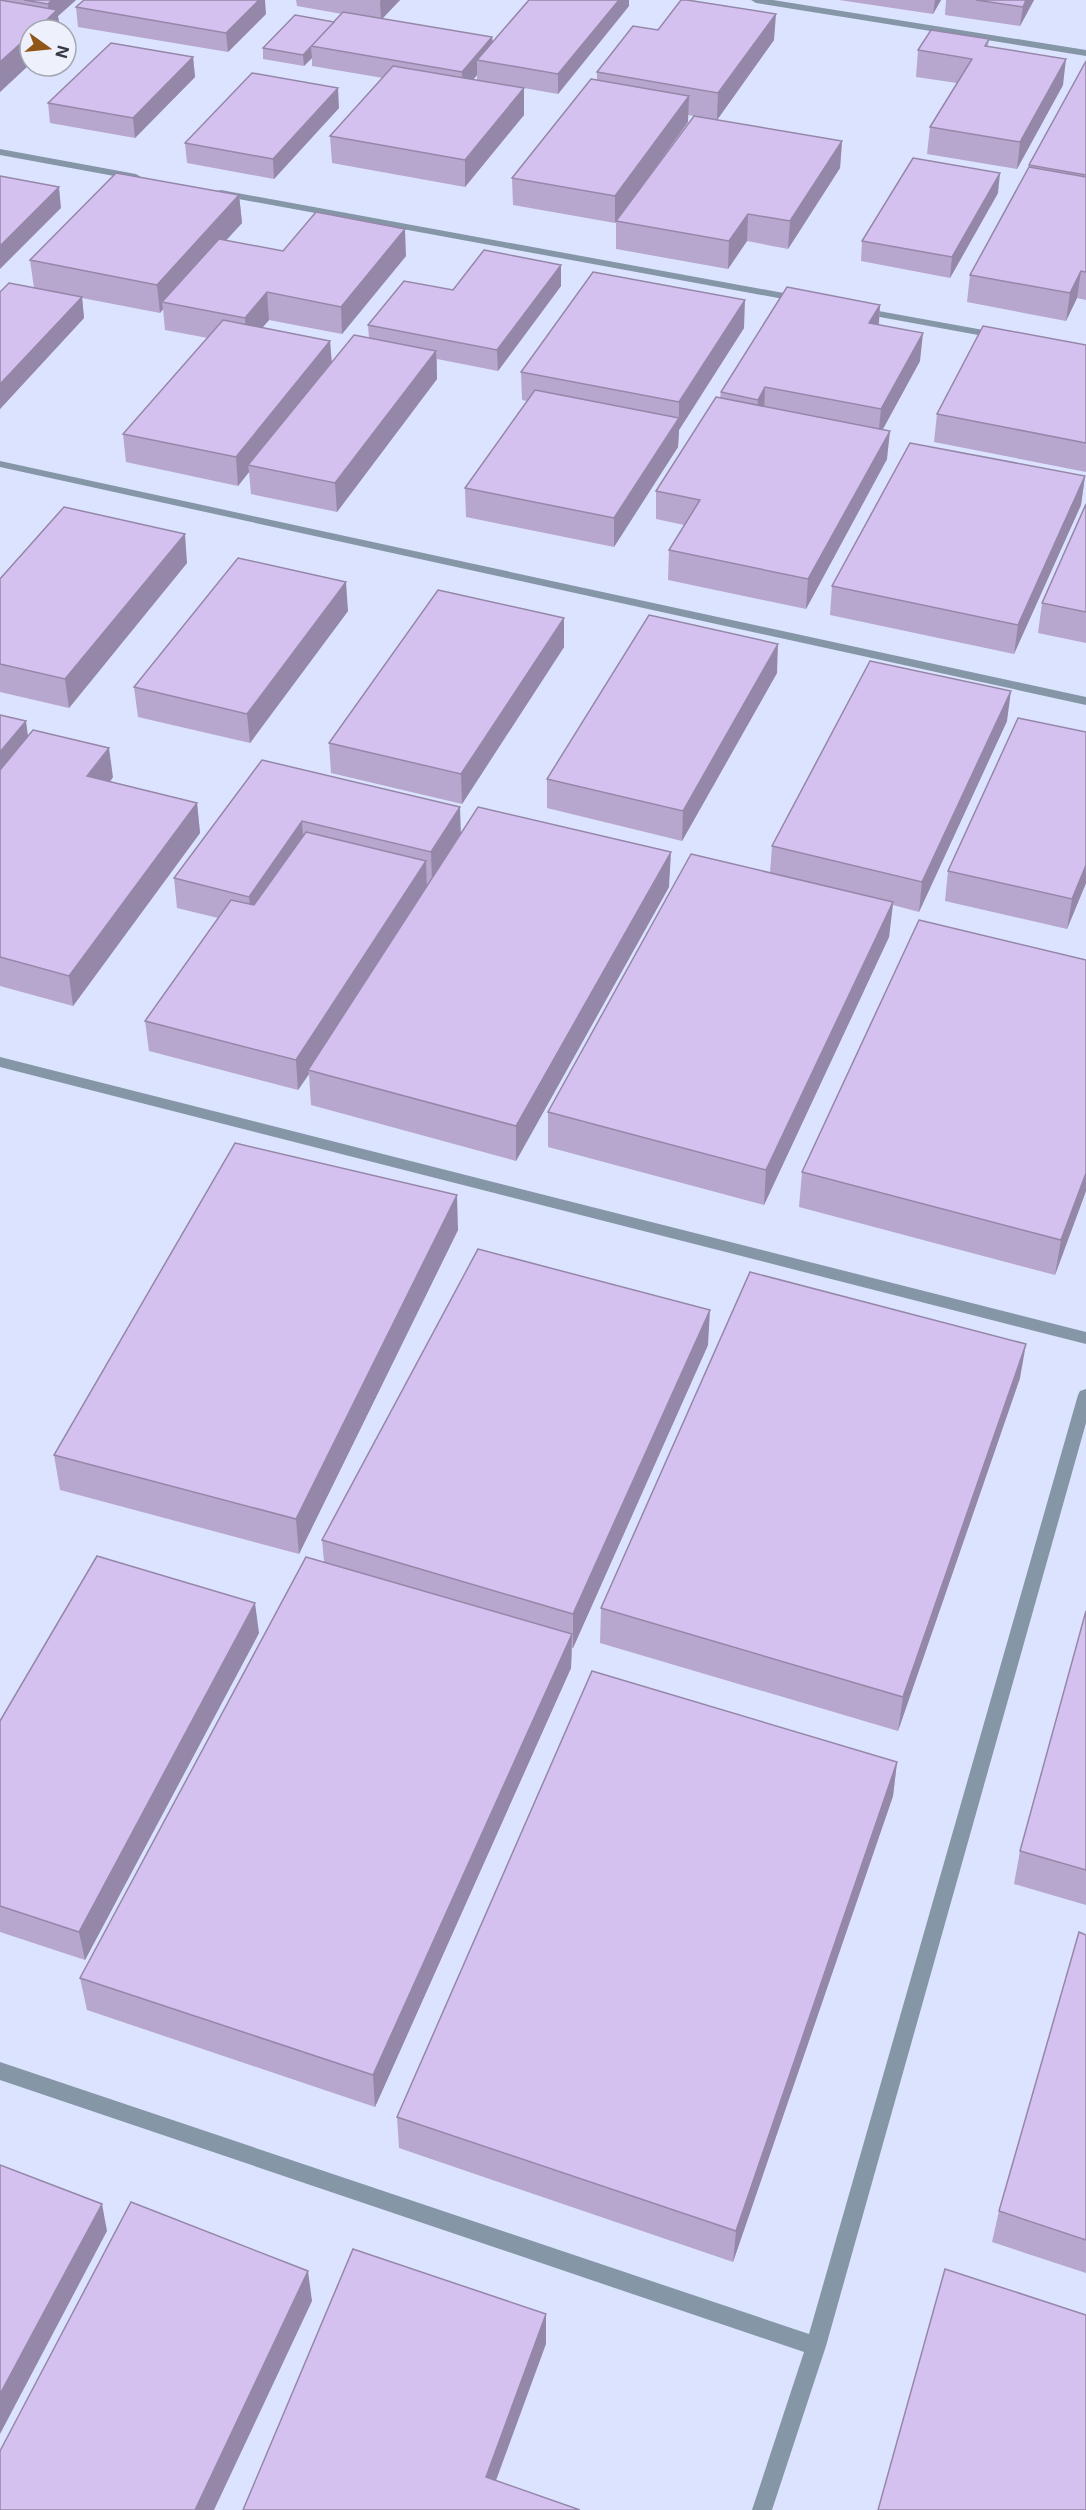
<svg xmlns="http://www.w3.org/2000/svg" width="1086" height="2510" viewBox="0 0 1086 2510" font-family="Inter,sans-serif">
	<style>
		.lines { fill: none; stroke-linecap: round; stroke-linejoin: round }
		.minor { fill: #8597a6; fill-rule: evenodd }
		.wall { fill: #b7a6ce }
		.shaded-wall { fill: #9587a8 }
		.building { fill: #d5c1f0; stroke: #9587a8; stroke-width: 1.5 }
	</style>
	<rect width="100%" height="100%" fill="#dce3ff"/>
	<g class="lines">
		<g class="minor">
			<path d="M751,0H773L1086,50V56L756,3Z"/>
			<path d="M0,149L136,174L141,177L136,180L0,155Z"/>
			<path d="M221,190L800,296L805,299L800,302L217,195V191Z"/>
			<path d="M862,308L1000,333L1005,336L1000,339L858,313L857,311Z"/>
			<path d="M0,461L1086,697V705L0,467Z"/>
			<path d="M0,1057L1086,1332V1344L0,1067Z"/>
			<path d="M1086,1389V1423L826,2346L772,2510H752L804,2352L0,2080V2062L809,2334L1078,1395L1080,1391Z"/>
		</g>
	</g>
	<g class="wall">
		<path d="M0,0H76L58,16L60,30H30V64L0,92Z"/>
		<path d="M296,0H400L382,19L492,37L493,42L629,6L558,94L477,80V75L473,80L524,115L465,187L332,163L330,136L383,78L312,66V58L304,66L263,59V48L334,22L342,14L297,6Z"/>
		<path d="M839,0H941L933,14Z"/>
		<path d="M946,0H1034L1020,26L945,15Z"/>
		<path d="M76,7L266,14L228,52L78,27Z"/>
		<path d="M658,30L774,40L717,120L688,115V122L615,223L513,205L512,178L597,80V72Z"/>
		<path d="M989,39L988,46L1063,85L1017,169L927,154L930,127L957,83L916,77L918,50Z"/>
		<path d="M193,57L195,77L135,138L50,123L48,103Z"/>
		<path d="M1086,61V300L1077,298L1066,321L967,302L970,275Z"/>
		<path d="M339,108L274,179L187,163L185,143Z"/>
		<path d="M842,141L840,168L788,249L747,241L728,269L616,249V221Z"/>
		<path d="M998,193L950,278L861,261L862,241Z"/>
		<path d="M239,195L242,223L226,240L283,251L406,256L342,334L269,320L262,327L330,341L332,363L369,338L368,325L453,290L561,265V286L498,371L437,359V379L337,512L251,494L249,472L238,486L126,462L123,434L208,338L165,330L163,309L160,313L82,298L84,318L0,409V292L34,288L30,260Z"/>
		<path d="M880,305L879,325L920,361L883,429L887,459L806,609L668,580L669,550L684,525L656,519V491L720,398L721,392Z"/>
		<path d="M744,328L679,430L678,447L614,547L466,517L465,488L527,401L522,400L521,372Z"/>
		<path d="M1086,345V472L934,442L937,414Z"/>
		<path d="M1085,476L1081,505L1014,654L830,615L832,586Z"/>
		<path d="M1086,504V643L1038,633L1042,603Z"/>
		<path d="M187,563L69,708L0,692V579Z"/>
		<path d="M348,611L250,743L138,717L134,687Z"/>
		<path d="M564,618V647L462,804L331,773L329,743Z"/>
		<path d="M777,673L682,841L547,808V779Z"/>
		<path d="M0,715L28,736L113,777L110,782L197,803L200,833L73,1006L0,986Z"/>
		<path d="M1007,721L919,912L893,905L889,937L764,1205L548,1147V1112L770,873L772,846Z"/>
		<path d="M1086,732V883L1067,929L945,901L948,871Z"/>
		<path d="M262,760L461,834L669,887L516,1161L311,1105L309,1074L298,1090L149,1051L145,1021L218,918L177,908L174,878Z"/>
		<path d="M1086,960V1191L1055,1275L799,1207L802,1172Z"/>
		<path d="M458,1230L299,1554L60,1490L54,1455Z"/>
		<path d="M708,1345L573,1648H572L571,1668L375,2107L87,2010L80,1978L324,1562L322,1540Z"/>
		<path d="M1020,1378L898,1731L600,1643L601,1608Z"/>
		<path d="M1086,1611V1905L1014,1884L1020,1851Z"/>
		<path d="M259,1633L85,1960L0,1932V1721Z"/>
		<path d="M897,1762L893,1796L733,2262L399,2148L397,2117Z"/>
		<path d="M1086,1935V2273L992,2242L999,2211Z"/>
	</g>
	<g class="shaded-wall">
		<path d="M52,0H76L58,16L60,30H36L49,18L48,4Z"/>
		<path d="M259,0H265L266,14L228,52L226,33Z"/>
		<path d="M381,0H400L381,20L380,1Z"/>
		<path d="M619,0H629V6L558,94V74Z"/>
		<path d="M935,0H941L933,14Z"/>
		<path d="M1026,0H1034L1020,26L1023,7Z"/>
		<path d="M776,14L774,40L717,120L718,93Z"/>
		<path d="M30,35V64L0,92V62Z"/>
		<path d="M492,37L493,57L477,60V75L463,92L462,72Z"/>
		<path d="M311,47L312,58L304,66L303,55Z"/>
		<path d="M193,57L195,77L135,138L133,118Z"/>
		<path d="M1066,59L1063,85L1017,169L1020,142Z"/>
		<path d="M338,88L339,108L274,179L273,159Z"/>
		<path d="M524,88V115L465,187V160Z"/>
		<path d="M689,96L688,122L615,223V196Z"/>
		<path d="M842,141L840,168L788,249L790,221Z"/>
		<path d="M1000,173L998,193L950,278L952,257Z"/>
		<path d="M59,187L61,208L0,269V246Z"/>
		<path d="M239,195L242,223L169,303L162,302L163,309L160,313L157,285Z"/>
		<path d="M748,214L747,241L728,269L729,241Z"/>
		<path d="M405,229L406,256L342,334L341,307Z"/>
		<path d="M561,265V286L498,371L497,350Z"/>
		<path d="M1081,271L1077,298L1066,321L1070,293Z"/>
		<path d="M267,292L269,320L247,346L245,318Z"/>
		<path d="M82,297L84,318L0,409V384Z"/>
		<path d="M745,300L744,328L679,430L678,447L614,547V518L679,419V402Z"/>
		<path d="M880,305L878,332L869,323Z"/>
		<path d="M923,333L920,361L878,438L881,409Z"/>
		<path d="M330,341L332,369L248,465L249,472L238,486L236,457Z"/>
		<path d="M436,351L437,379L337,512L335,483Z"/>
		<path d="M765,387L764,415L756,428L758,400Z"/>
		<path d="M890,431L887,459L806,609L808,579Z"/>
		<path d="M1085,476L1081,505L1014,654L1018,625Z"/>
		<path d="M185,534L187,563L69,708L65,679Z"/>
		<path d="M346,582L348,611L250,743L247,714Z"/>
		<path d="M564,618V647L462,804L461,774Z"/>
		<path d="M778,644L777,673L682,841L683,811Z"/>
		<path d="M1011,691L1007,721L919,912L922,882Z"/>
		<path d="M26,721L30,751L0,787V752Z"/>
		<path d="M109,748L113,777L91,806L87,776Z"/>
		<path d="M197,803L200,833L73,1006L69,976Z"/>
		<path d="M460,807L461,837L432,882L431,852Z"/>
		<path d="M302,821L304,851L252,926L249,897Z"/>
		<path d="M671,852L669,887L516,1161V1126Z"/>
		<path d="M426,861L427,891L308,1070L309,1074L298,1090L296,1060Z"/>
		<path d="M1086,865V883L1067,929L1072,899Z"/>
		<path d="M893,902L889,937L764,1205L766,1170Z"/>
		<path d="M1086,1173V1191L1055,1275L1061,1240Z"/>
		<path d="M457,1195L458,1230L299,1554L296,1519Z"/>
		<path d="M710,1310L708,1345L573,1648V1614Z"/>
		<path d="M1026,1344L1020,1378L898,1731L903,1697Z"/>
		<path d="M255,1603L259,1633L85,1960L79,1932Z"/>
		<path d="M572,1634L571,1668L375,2107L373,2075Z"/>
		<path d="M897,1762L893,1796L733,2262L736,2231Z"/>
		<path d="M102,2204L107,2231L0,2434V2394Z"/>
		<path d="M308,2271L312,2301L214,2510H195Z"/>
		<path d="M546,2314V2344L487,2505L486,2477Z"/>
	</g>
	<g class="building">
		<path d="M0,0L57,10L36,30H30V35L0,62Z"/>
		<path d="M24,0H52L48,4Z"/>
		<path d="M84,0H259L226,33L76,7Z"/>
		<path d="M529,0H619L558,74L477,60Z"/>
		<path d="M681,0H687L776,14L718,93L597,72L633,26L658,30Z"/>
		<path d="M976,0H1026L1023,7Z"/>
		<path d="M343,12L492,37L462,72L311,46Z"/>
		<path d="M295,15L334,22L303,55L263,48Z"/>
		<path d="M931,30L989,39L985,46L1066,59L1020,142L930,127L972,59L918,50Z"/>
		<path d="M111,43L193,57L133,118L48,103Z"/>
		<path d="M1086,61V175L1029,165Z"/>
		<path d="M393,66L524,88L465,160L330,136Z"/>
		<path d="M252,73L338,88L273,159L185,143Z"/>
		<path d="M591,79L689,96L615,196L512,178Z"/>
		<path d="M694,116L842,141L790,221L748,214L729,241L616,221Z"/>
		<path d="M913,158L1000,173L952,257L862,241Z"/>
		<path d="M1029,167L1086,177V272L1081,271L1070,293L970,275Z"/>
		<path d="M116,173L239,195L157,285L30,260Z"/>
		<path d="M0,176L59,187L0,246Z"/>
		<path d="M316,212L405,229L341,307L267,292L245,318L162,302L219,239L283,251Z"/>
		<path d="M484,250L561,265L497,350L368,325L404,281L453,290Z"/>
		<path d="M593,272L745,300L679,402L521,372Z"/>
		<path d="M9,283L82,297L0,384V292Z"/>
		<path d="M787,287L880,305L869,323L923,333L881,409L765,387L758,400L721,392Z"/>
		<path d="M223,320L330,341L236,457L123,434Z"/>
		<path d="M983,326L1086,345V443L937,414Z"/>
		<path d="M354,335L436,351L335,483L248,465Z"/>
		<path d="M535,390L679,418L614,518L465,488Z"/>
		<path d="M716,397L890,431L808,579L669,550L700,500L656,491Z"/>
		<path d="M910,443L1085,476L1018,625L832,586Z"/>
		<path d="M1086,504V612L1042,603Z"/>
		<path d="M64,507L185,534L65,679L0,664V579Z"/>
		<path d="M238,558L346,582L247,714L134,687Z"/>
		<path d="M438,590L564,618L461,774L329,743Z"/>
		<path d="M649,615L778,644L683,811L547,779Z"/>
		<path d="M870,661L1011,691L922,882L772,846Z"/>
		<path d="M0,715L26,721L0,752Z"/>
		<path d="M1018,718L1086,732V865L1072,899L948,871Z"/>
		<path d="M33,730L109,748L87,776L197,803L69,976L0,957V770Z"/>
		<path d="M262,760L460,807L431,852L302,821L249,897L174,878Z"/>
		<path d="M478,807L671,852L516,1126L308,1070Z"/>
		<path d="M306,832L426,861L296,1060L145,1021L231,900L254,905Z"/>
		<path d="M691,854L893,902L766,1170L548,1112Z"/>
		<path d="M919,920L1086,960V1173L1061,1240L802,1172Z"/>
		<path d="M235,1143L457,1195L296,1519L54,1455Z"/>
		<path d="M478,1249L710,1310L573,1614L322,1540Z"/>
		<path d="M750,1272L1026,1344L903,1697L601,1608Z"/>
		<path d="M97,1556L255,1603L79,1932L0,1906V1721Z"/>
		<path d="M306,1557L572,1634L373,2075L80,1978Z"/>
		<path d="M1086,1611V1870L1020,1851Z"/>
		<path d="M592,1671L897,1762L736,2231L397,2117Z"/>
		<path d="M1079,1932L1086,1935V2240L999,2211Z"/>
		<path d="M0,2165L102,2204L0,2394Z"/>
		<path d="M131,2202L308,2271L195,2510H0V2451Z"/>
		<path d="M353,2249L546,2314L486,2477L580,2510H243Z"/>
		<path d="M945,2269L1086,2315V2510H878Z"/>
	</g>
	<g transform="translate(48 48) rotate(105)"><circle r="28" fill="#eef1fc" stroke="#a5a8b3" stroke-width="1.5"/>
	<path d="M0-4.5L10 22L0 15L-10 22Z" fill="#915516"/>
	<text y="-9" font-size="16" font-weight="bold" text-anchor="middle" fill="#373a45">N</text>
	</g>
</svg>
